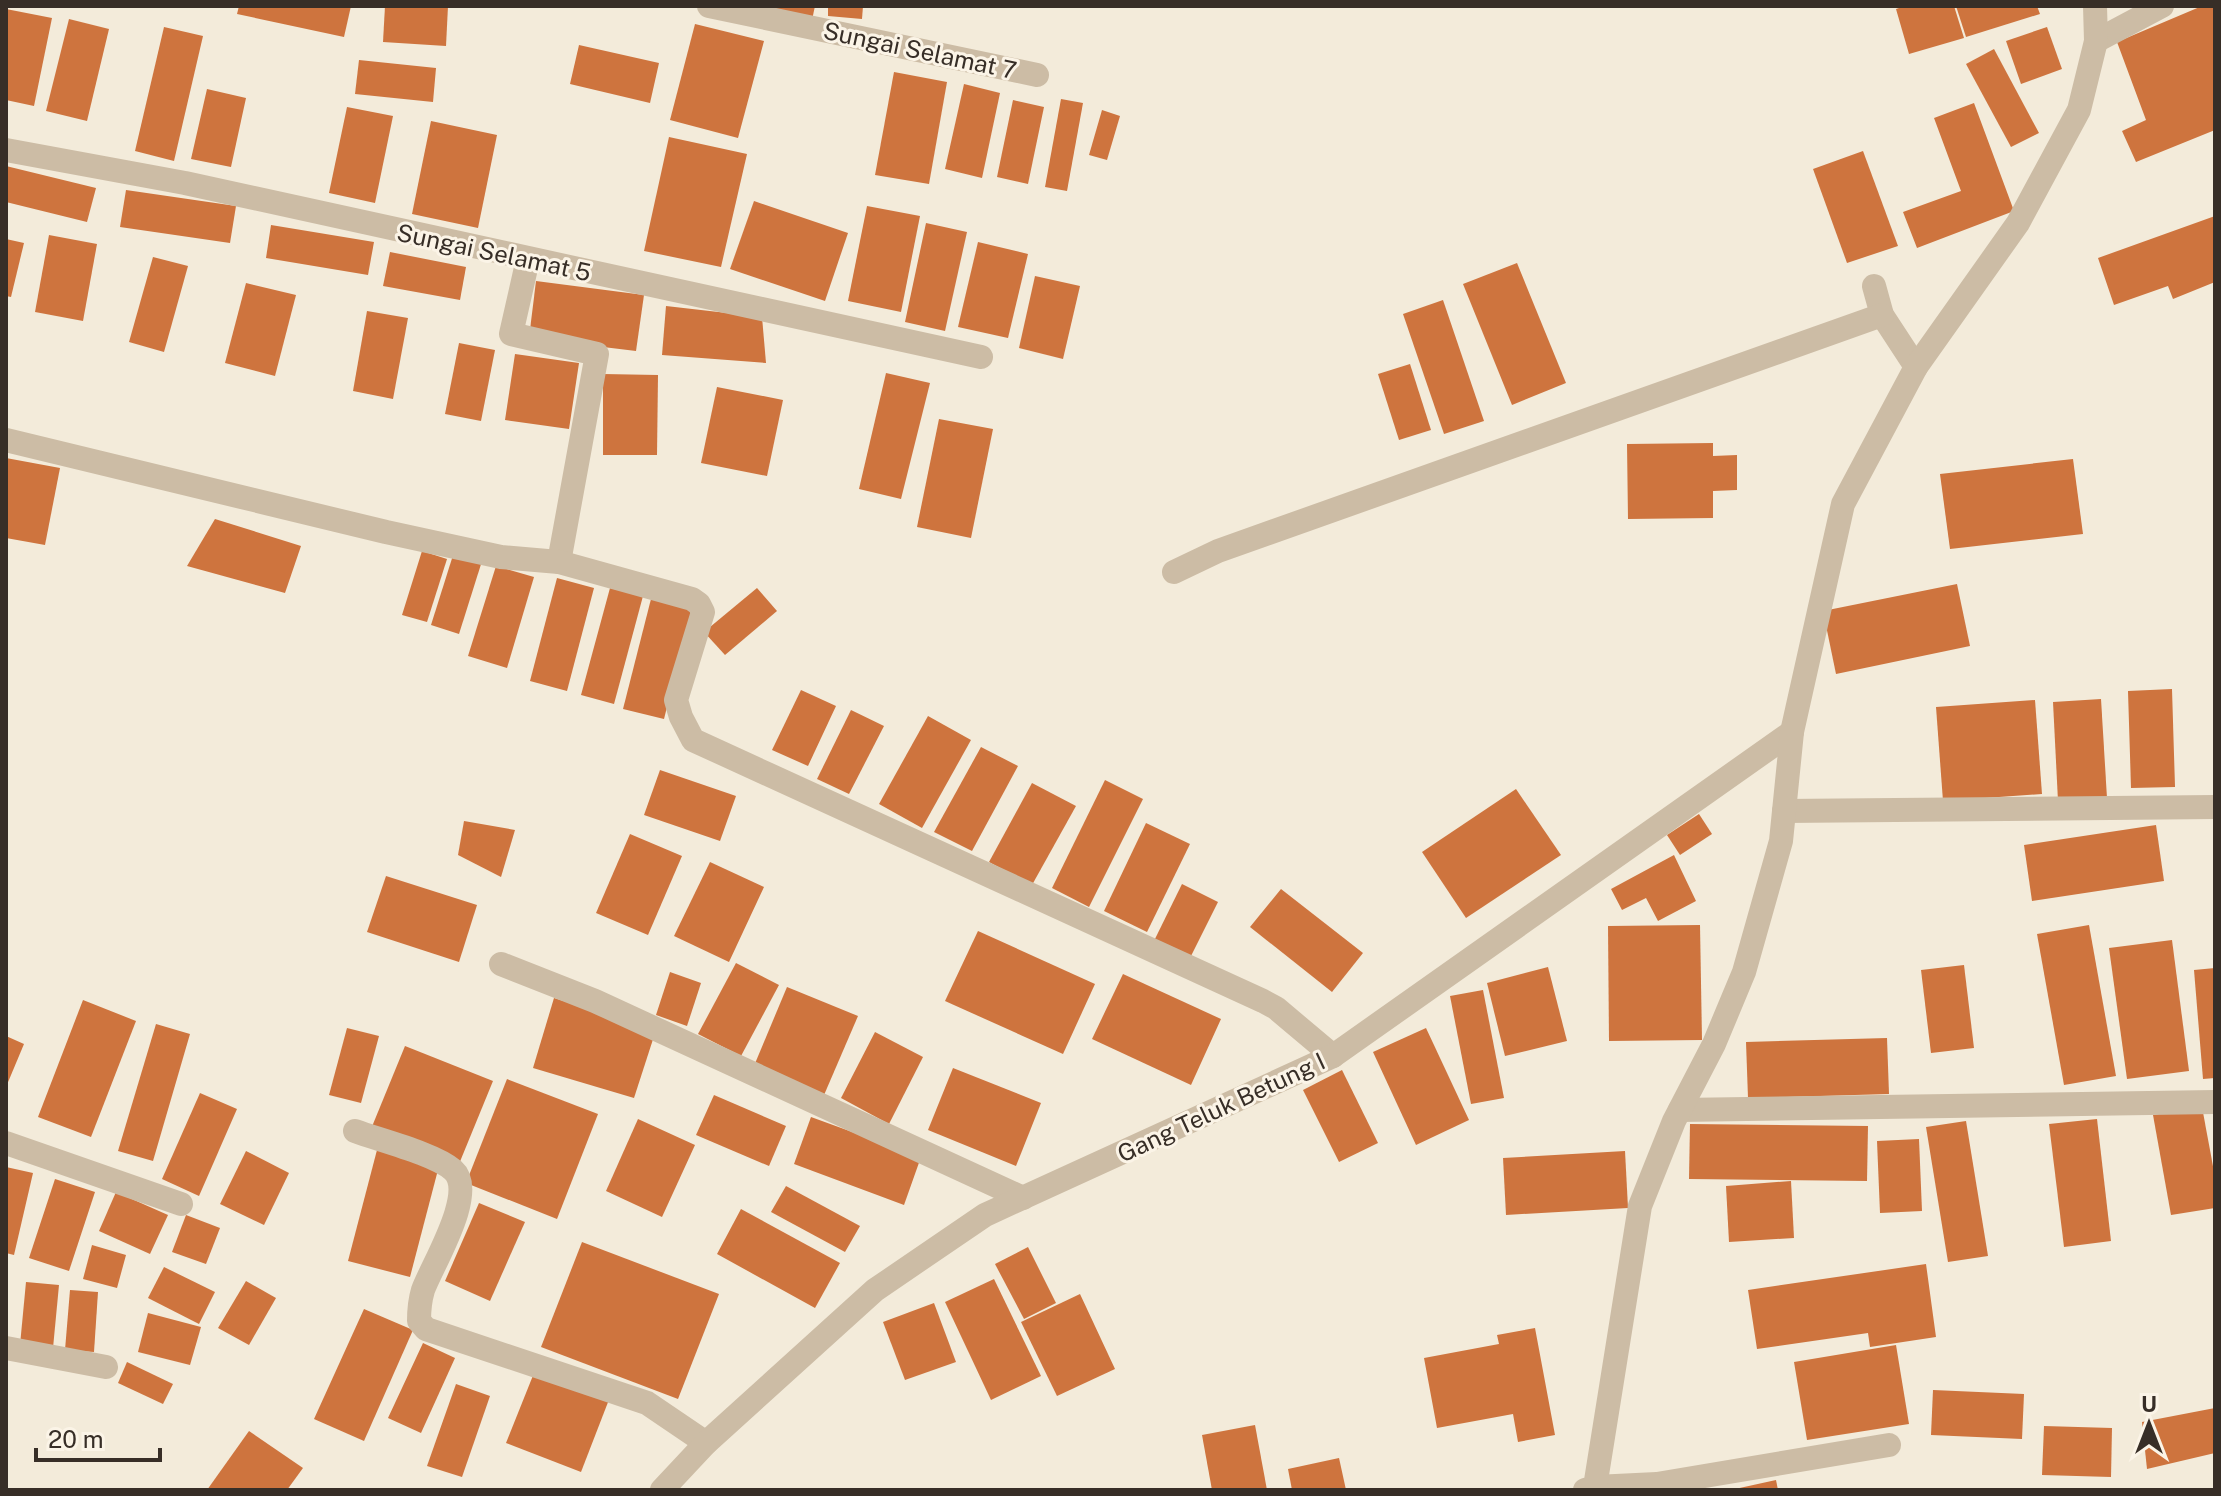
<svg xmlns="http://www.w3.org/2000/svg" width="2221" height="1496" viewBox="0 0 2221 1496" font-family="'Public Sans',sans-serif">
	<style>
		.building { fill: #ce743e }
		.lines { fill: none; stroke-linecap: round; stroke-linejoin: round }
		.minor { stroke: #ccbca5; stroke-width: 24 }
		.labels { text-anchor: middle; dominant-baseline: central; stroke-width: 6; stroke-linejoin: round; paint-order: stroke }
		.street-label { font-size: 24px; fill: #372e27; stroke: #fbf4e7 }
	</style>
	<rect width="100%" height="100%" fill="#f3ebda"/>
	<g class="building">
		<path d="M239,6H351L344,37L237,14Z"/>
		<path d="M385,6H448L446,46L383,42Z"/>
		<path d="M760,6H815L812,20Z"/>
		<path d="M828,6H863L862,19L828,16Z"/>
		<path d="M1905,6H1954L1964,38L1909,54L1896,9Z"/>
		<path d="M1956,6H2037L2040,14L1966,37Z"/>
		<path d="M2202,6H2215V130L2136,162L2122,131L2146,120L2117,42Z"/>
		<path d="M6,9L52,18L34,106L6,100Z"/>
		<path d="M69,19L109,29L87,121L46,111Z"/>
		<path d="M695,24L764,41L738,138L670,120Z"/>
		<path d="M164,27L203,36L174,161L135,151Z"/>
		<path d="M2047,27L2062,69L2021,84L2006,41Z"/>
		<path d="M579,45L659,63L650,103L570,84Z"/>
		<path d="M1994,49L2039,133L2011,147L1966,64Z"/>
		<path d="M359,60L436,68L433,102L355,94Z"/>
		<path d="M894,72L947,82L929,184L875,175Z"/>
		<path d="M964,84L1000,93L982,178L945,169Z"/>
		<path d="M207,89L246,98L231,167L191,159Z"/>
		<path d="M1061,99L1083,103L1067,191L1045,187Z"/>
		<path d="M1013,100L1044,107L1028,184L997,177Z"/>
		<path d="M1974,103L2014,211L1917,248L1903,212L1961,191L1934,118Z"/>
		<path d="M347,107L393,116L375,203L329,193Z"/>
		<path d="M1102,110L1120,116L1107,160L1089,155Z"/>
		<path d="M431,121L497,135L478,228L412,214Z"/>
		<path d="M669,137L747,154L721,267L644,251Z"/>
		<path d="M1863,151L1898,246L1847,263L1813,169Z"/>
		<path d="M6,166L96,188L87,222L6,202Z"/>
		<path d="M126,190L236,206L230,243L120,227Z"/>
		<path d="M754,201L848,233L825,301L730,269Z"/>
		<path d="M867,206L920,216L901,312L848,301Z"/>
		<path d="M2215,216V282L2173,299L2168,286L2114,305L2098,258Z"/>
		<path d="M926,223L967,232L945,331L905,322Z"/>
		<path d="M271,225L374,242L368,275L266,258Z"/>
		<path d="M49,235L97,244L83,321L35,312Z"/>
		<path d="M6,239L24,243L11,297L6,296Z"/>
		<path d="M978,242L1028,254L1008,338L958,327Z"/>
		<path d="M390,252L466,267L460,300L383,286Z"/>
		<path d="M153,257L188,266L164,352L129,342Z"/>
		<path d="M1517,263L1566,383L1512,405L1463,284Z"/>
		<path d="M1035,276L1080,286L1063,359L1019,348Z"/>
		<path d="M536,281L644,295L636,351L529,338Z"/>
		<path d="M246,283L296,295L275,376L225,363Z"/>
		<path d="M1443,300L1484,421L1444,434L1403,314Z"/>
		<path d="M666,306L762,317L766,363L662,355Z"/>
		<path d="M367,311L408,318L393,399L353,391Z"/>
		<path d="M459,343L495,350L481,421L445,414Z"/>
		<path d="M515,354L579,363L569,429L505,420Z"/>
		<path d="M1410,364L1431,430L1399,440L1378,374Z"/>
		<path d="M886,373L930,383L901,499L859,489Z"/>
		<path d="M603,374L658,375L657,455H603Z"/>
		<path d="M717,387L783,400L767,476L701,463Z"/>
		<path d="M939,419L993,429L971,538L917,527Z"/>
		<path d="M1713,443V456L1737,455V490L1713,491V518L1628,519L1627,444Z"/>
		<path d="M6,458L60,468L45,545L6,538Z"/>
		<path d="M2073,459L2083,534L1950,549L1940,474Z"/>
		<path d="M215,519L301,546L285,593L187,566Z"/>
		<path d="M422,551L447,559L427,622L402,615Z"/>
		<path d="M454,552L482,561L459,634L431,625Z"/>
		<path d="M496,566L534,577L507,668L468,656Z"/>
		<path d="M557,578L594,588L567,691L530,681Z"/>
		<path d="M1957,584L1970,646L1836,674L1823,611Z"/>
		<path d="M610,588L643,596L614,704L581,695Z"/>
		<path d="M757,588L777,611L725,655L704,632Z"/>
		<path d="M652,595L693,604L664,719L623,709Z"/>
		<path d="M2172,689L2175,787L2131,788L2128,691Z"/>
		<path d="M801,690L836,706L808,766L772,750Z"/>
		<path d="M2101,699L2107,798L2058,801L2053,702Z"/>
		<path d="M2035,700L2042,794L1943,801L1936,707Z"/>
		<path d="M851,710L884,726L849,794L817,779Z"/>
		<path d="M928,716L971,740L922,828L879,804Z"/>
		<path d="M981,747L1018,766L972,851L934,832Z"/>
		<path d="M660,770L736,796L720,841L644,815Z"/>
		<path d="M1105,780L1143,799L1089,907L1052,888Z"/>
		<path d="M1032,783L1076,806L1032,885L989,862Z"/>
		<path d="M1516,789L1561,855L1466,918L1422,852Z"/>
		<path d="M1699,814L1712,834L1680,855L1667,835Z"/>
		<path d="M464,821L515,830L501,877L458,855Z"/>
		<path d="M1146,823L1190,844L1147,932L1104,911Z"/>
		<path d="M2156,825L2164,881L2032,901L2024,845Z"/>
		<path d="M630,834L682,856L648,935L596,913Z"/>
		<path d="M1674,855L1696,901L1658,921L1646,898L1622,910L1611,889Z"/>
		<path d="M710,862L764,887L729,962L674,936Z"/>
		<path d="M386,876L477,905L459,962L367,932Z"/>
		<path d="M1182,884L1218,902L1188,962L1152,945Z"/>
		<path d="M1281,889L1363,953L1332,992L1250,927Z"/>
		<path d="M1700,925L1702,1040L1609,1041L1608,926Z"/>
		<path d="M2089,925L2116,1076L2064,1085L2037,934Z"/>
		<path d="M978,931L1095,984L1063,1054L945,1001Z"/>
		<path d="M2172,940L2189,1071L2127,1079L2109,948Z"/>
		<path d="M736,963L779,985L741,1056L698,1034Z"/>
		<path d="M1964,965L1974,1048L1931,1053L1921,970Z"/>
		<path d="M1548,967L1567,1041L1505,1056L1487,983Z"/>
		<path d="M2215,968V1078L2203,1079L2194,970Z"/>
		<path d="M670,972L701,983L687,1026L656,1015Z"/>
		<path d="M1123,974L1221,1019L1191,1085L1092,1039Z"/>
		<path d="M787,987L858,1016L821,1102L751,1073Z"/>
		<path d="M1483,990L1504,1098L1471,1104L1450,996Z"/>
		<path d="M554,998L656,1030L634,1098L533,1068Z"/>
		<path d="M83,1000L136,1021L91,1137L38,1117Z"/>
		<path d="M156,1024L190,1034L153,1161L118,1151Z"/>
		<path d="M347,1028L379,1036L361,1103L329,1095Z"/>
		<path d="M1426,1028L1469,1120L1416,1145L1373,1052Z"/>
		<path d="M875,1032L923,1057L889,1124L841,1098Z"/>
		<path d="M6,1036L24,1044L6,1087Z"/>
		<path d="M1887,1038L1889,1094L1748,1098L1746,1042Z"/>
		<path d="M405,1046L493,1081L459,1164L371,1129Z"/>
		<path d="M953,1068L1041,1103L1016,1166L928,1130Z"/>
		<path d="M1342,1070L1378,1143L1339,1162L1303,1090Z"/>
		<path d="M507,1079L598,1114L557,1219L466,1183Z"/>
		<path d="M200,1093L237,1109L199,1196L162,1179Z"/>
		<path d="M714,1095L786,1126L769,1166L696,1135Z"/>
		<path d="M2202,1107L2215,1177V1208L2171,1215L2153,1115Z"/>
		<path d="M811,1117L921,1157L904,1205L794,1164Z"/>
		<path d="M638,1119L695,1145L662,1217L606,1191Z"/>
		<path d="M2097,1119L2111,1241L2064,1247L2049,1124Z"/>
		<path d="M1966,1121L1988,1256L1948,1262L1926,1127Z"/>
		<path d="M1690,1124L1868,1126L1867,1181L1689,1179Z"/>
		<path d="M1919,1139L1922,1211L1880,1213L1877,1141Z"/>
		<path d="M377,1150L439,1166L410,1277L348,1261Z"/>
		<path d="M246,1151L289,1173L264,1225L220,1204Z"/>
		<path d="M1625,1151L1628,1208L1506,1215L1503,1158Z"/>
		<path d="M6,1167L33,1173L14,1255L6,1253Z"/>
		<path d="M55,1179L95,1192L69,1271L29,1258Z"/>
		<path d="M1791,1181L1794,1238L1729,1242L1726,1186Z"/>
		<path d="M786,1186L860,1226L845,1252L771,1212Z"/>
		<path d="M116,1192L168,1215L150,1254L99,1231Z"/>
		<path d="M479,1203L525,1222L490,1301L445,1281Z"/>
		<path d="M741,1209L840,1263L815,1308L717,1254Z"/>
		<path d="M186,1215L220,1228L206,1264L172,1252Z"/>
		<path d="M582,1242L719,1294L678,1399L541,1347Z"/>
		<path d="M92,1245L126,1255L117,1288L83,1279Z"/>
		<path d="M1028,1247L1056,1303L1024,1319L995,1264Z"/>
		<path d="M1926,1264L1936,1337L1870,1347L1868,1333L1757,1349L1748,1290Z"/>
		<path d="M164,1267L215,1292L199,1324L148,1298Z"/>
		<path d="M994,1279L1041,1376L991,1400L945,1302Z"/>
		<path d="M246,1281L276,1298L249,1345L218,1328Z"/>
		<path d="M26,1282L59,1285L53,1348L20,1345Z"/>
		<path d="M70,1290L98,1292L94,1352L65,1350Z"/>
		<path d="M1080,1294L1115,1369L1057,1396L1021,1322Z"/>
		<path d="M934,1303L956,1362L905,1380L883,1322Z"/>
		<path d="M364,1309L413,1330L364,1441L314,1419Z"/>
		<path d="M148,1313L201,1327L190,1365L138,1352Z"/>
		<path d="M1535,1328L1555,1435L1518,1442L1513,1414L1437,1428L1424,1358L1499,1344L1497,1335Z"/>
		<path d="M423,1343L455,1358L421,1433L388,1418Z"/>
		<path d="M1896,1345L1909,1424L1807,1440L1794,1362Z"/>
		<path d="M127,1362L173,1384L163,1404L118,1383Z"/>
		<path d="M536,1368L610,1397L581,1472L506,1443Z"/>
		<path d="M456,1384L490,1396L462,1477L427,1466Z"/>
		<path d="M1933,1390L2024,1394L2022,1439L1931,1435Z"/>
		<path d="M2215,1408V1453L2147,1469L2142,1422Z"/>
		<path d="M1255,1425L1267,1490H1212L1202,1435Z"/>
		<path d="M2044,1426L2112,1428L2111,1477L2042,1475Z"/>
		<path d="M249,1431L303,1468L287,1490H207Z"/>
		<path d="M1339,1458L1346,1490H1292L1288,1469Z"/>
		<path d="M1776,1480L1778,1490H1735V1489Z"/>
	</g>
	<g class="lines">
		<g class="minor">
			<path d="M709,6L1037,75"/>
			<path d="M2096,41L2162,6"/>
			<path d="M6,150L185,183L981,357"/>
			<path d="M528,259L511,334L597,354L559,562"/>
			<path d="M1874,286L1882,315L1916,367"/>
			<path d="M6,440L386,532L501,557L559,562L692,599L699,604L703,612L676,700L681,717L693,740L1263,1001L1276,1008L1333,1056"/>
			<path d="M1174,572L1218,551L1882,315"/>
			<path d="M1784,811L2215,807"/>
			<path d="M501,964L595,1001L1023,1198"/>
			<path d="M1680,1110L2215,1102"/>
			<path d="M355,1131C379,1140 435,1154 453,1170C478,1192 432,1265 423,1290C420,1300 419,1311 419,1321L426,1329L647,1403L706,1443"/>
			<path d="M6,1143L181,1204"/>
			<path d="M6,1348L106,1367"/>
			<path d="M1595,1487L1657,1484L1889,1445"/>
			<path d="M662,1490L706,1443L875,1290L985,1215L1333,1056L1792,732"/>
			<path d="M1585,1490L1595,1487L1640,1206L1674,1121L1714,1044L1744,972L1781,841L1792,732L1843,504L1916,367L2018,223L2079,110L2096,41L2095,6"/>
		</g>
	</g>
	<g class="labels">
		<g class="street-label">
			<text transform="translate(920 50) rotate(12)">Sungai Selamat 7</text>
			<text transform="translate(494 252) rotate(12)">Sungai Selamat 5</text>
			<text transform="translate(1221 1107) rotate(-25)">Gang Teluk Betung I</text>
		</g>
	</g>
	<rect width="2221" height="1496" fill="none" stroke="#372e27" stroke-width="16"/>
	<g transform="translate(2149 1424)" stroke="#fbf4e7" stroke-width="6" paint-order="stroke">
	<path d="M0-6L14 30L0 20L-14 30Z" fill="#372e27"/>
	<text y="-12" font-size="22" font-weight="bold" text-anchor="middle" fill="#372e27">U</text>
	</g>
	<path d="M36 1448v12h124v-12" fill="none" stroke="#372e27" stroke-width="4"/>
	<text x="48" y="1448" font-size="24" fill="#372e27" stroke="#fbf4e7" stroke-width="6" paint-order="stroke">20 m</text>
</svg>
